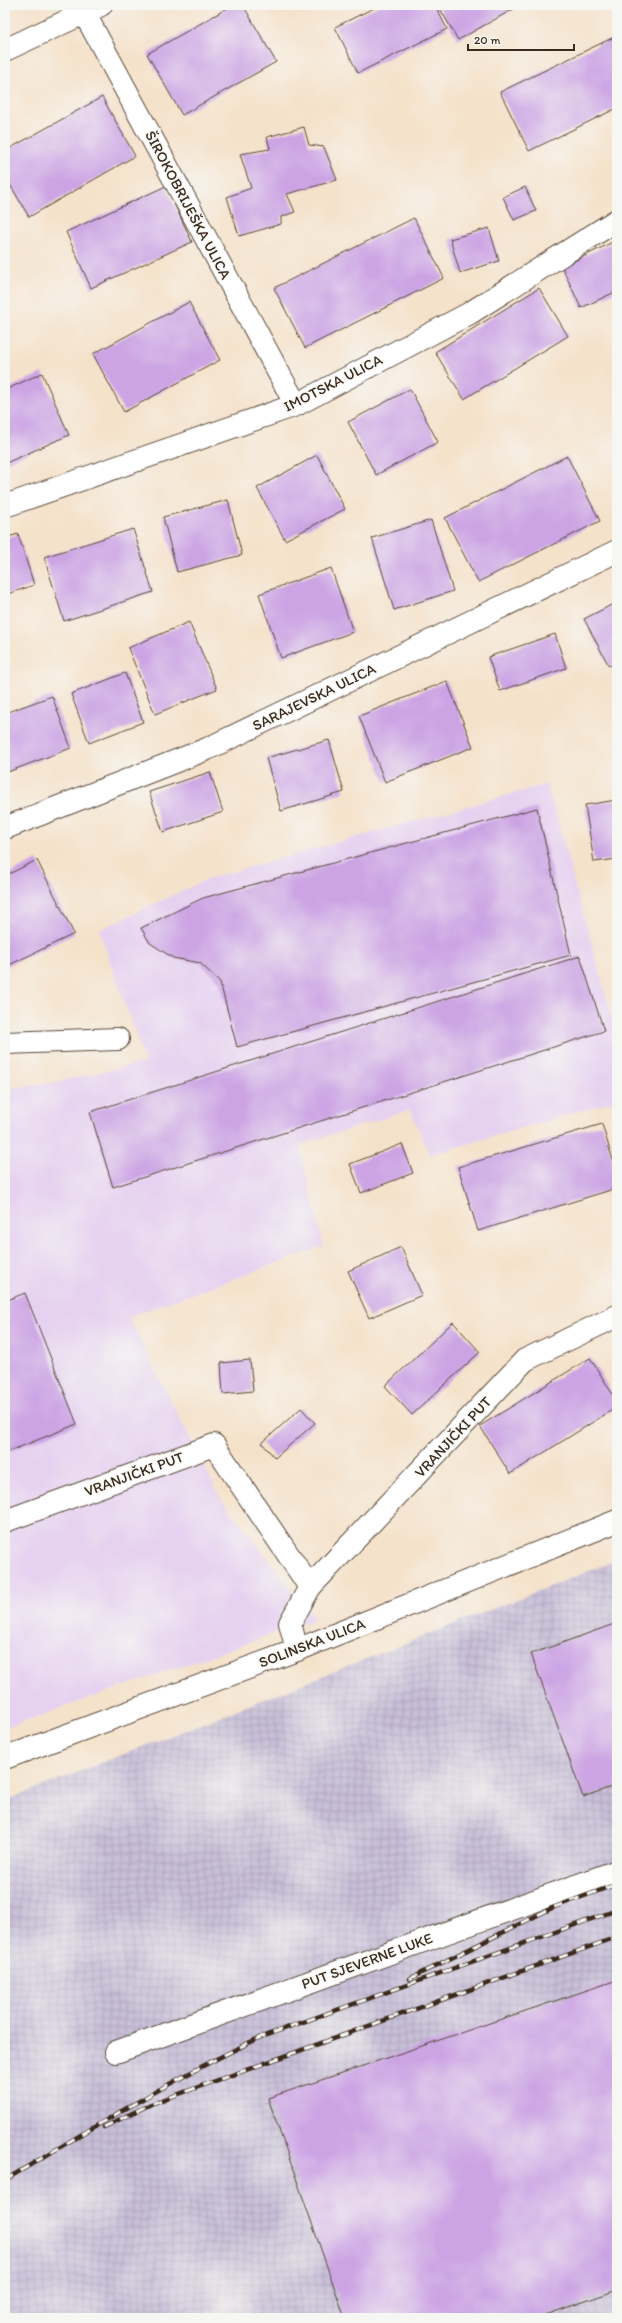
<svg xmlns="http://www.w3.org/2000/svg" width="622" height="2323" viewBox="0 0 622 2323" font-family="Itim,sans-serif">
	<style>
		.built { fill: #e6d2f0 }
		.industrial { fill: url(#industrial-grid) }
		.building { fill: #cca4e4 }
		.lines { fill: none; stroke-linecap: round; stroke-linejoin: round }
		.minor-casing { stroke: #574638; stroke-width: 24 }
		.major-casing { stroke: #574638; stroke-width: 24 }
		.minor { stroke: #fff; stroke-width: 22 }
		.major { stroke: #fff; stroke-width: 22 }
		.rail-casing { stroke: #3b2a1e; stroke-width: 4.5 }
		.rail { stroke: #f6f6f2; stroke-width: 3; stroke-dasharray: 9; stroke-linecap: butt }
		.labels { text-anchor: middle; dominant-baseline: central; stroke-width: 3; stroke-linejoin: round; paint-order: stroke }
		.street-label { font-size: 15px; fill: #3b2a1e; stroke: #f6f6f2 }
	</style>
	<defs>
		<pattern id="industrial-grid" width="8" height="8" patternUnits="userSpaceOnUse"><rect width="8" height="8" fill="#c8bfd8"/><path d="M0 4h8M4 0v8" fill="none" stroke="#ada4b9"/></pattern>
	</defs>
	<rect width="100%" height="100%" fill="#f6f6f2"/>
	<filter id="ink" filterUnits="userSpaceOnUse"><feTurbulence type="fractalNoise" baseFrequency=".025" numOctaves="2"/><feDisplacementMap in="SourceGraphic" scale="8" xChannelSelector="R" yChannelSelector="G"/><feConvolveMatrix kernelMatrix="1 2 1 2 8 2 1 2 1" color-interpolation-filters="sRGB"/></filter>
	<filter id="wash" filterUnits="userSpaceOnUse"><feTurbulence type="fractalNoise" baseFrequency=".012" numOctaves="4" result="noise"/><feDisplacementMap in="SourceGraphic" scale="16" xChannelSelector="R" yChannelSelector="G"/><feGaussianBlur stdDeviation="0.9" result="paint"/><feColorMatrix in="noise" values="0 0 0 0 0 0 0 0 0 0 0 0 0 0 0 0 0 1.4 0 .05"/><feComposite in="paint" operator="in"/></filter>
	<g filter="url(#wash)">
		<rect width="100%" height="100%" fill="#f5e2cb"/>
		<path class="built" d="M547,784L617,1035V1100L430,1155L410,1110L299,1145L324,1246L128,1317L220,1497L315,1619L5,1728V1089L57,1082L145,1062L99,930L207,879Z"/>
		<path class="industrial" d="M617,1560V2318H5V1801Z"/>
		<g id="blocks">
			<g class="building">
				<path d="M233,5H243L276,62L182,115L147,54Z"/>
				<path d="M380,5H435L447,29L358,73L335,27Z"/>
				<path d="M438,5H516L517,7L458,40Z"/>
				<path d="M612,38L617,48V108L529,151L500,92Z"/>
				<path d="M102,97L135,156L29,217L5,176V151Z"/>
				<path d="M304,127L309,145L324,147L337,180L287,194L295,212L281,217V224L239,236L227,197L251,188L240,154L270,149L267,137Z"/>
				<path d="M166,186L192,242L91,288L66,232Z"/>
				<path d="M525,187L536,211L514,220L503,197Z"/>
				<path d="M414,218L444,278L305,348L274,288Z"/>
				<path d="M489,228L499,261L460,273L450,239Z"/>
				<path d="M617,240V291L581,308L562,267Z"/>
				<path d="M539,288L568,336L464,399L435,352Z"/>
				<path d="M189,302L220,360L124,412L93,354Z"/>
				<path d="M42,373L69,435L6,463L5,390Z"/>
				<path d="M410,389L438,442L376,475L348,422Z"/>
				<path d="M317,455L345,509L285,540L257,488Z"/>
				<path d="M567,456L600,521L478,582L445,518Z"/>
				<path d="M228,500L242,555L177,572L163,517Z"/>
				<path d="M431,520L453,591L394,610L372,538Z"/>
				<path d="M133,529L153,592L64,621L44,557Z"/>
				<path d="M18,534L34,585L5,595V538Z"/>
				<path d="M331,568L353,632L281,658L259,594Z"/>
				<path d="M617,602V662L609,666L584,619Z"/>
				<path d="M189,622L217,689L155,714L128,648Z"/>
				<path d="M555,634L566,668L500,691L488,657Z"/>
				<path d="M125,673L143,722L89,743L71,694Z"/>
				<path d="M447,681L473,747L385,782L359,716Z"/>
				<path d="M52,696L71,748L5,773V713Z"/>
				<path d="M329,740L344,792L281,811L266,758Z"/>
				<path d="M210,772L223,812L163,832L149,792Z"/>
				<path d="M617,800V859L594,862L585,805Z"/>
				<path d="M537,808L571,955L237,1047L220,982L200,963L173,958L150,943L141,928L203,898Z"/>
				<path d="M37,860L74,934L5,967V876Z"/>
				<path d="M580,956L604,1031L113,1187L90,1112Z"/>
				<path d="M602,1124L617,1174V1188L478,1231L458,1167Z"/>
				<path d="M402,1144L413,1173L361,1193L350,1164Z"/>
				<path d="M401,1247L422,1295L369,1318L348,1271Z"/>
				<path d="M25,1293L77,1424L5,1453V1301Z"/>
				<path d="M453,1322L480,1352L412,1415L385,1386Z"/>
				<path d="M590,1358L617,1401V1407L510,1474L480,1426Z"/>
				<path d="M250,1360L253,1391L223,1394L221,1363Z"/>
				<path d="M301,1408L315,1423L275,1458L262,1443Z"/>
				<path d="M617,1623V1785L583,1797L531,1654Z"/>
				<path d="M617,1980V2290L537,2318H345L268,2098Z"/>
			</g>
		</g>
	</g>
	<g filter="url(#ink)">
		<use href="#blocks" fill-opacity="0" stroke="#574638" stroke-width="1"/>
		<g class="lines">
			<g class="minor-casing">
				<g id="minor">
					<path d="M80,5L296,405"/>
					<path d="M5,50L101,5"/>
					<path d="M5,506L296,405L470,313L617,220"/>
					<path d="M5,828L207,749L617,551"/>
					<path d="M5,1043L118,1039"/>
					<path d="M5,1521L214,1445L310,1587"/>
					<path d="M297,1650L290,1623L310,1587L525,1360L617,1316"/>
					<path d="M116,2052L617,1871"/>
				</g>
			</g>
			<g class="major-casing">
				<path id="major" d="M5,1758L297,1650L617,1521"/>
			</g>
			<use href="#minor" class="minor"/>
			<use href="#major" class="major"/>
			<g class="rail-casing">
				<g id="rail">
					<path d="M409,1979L552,1908L617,1884"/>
					<path d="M104,2127L151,2104L617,1937"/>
					<path d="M5,2180C89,2130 172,2079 261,2037L617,1910"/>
				</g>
			</g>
			<use href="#rail" class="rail"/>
		</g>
	</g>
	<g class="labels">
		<g class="street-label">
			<text transform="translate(188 205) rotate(62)">ŠIROKOBRIJEŠKA ULICA</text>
			<text transform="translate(333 383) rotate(-27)">IMOTSKA ULICA</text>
			<text transform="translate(314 697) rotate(-26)">SARAJEVSKA ULICA</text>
			<text transform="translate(453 1437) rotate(-47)">VRANJIČKI PUT</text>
			<text transform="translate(134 1474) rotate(-20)">VRANJIČKI PUT</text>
			<text transform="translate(312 1643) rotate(-21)">SOLINSKA ULICA</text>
			<text transform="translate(367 1961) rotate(-20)">PUT SJEVERNE LUKE</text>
		</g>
	</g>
	<rect width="622" height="2323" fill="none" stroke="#f6f6f2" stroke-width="20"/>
	<path d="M468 44v6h106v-6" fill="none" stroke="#3b2a1e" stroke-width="2"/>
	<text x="474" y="44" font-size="12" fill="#3b2a1e" stroke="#f6f6f2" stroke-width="3" paint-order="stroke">20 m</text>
</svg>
